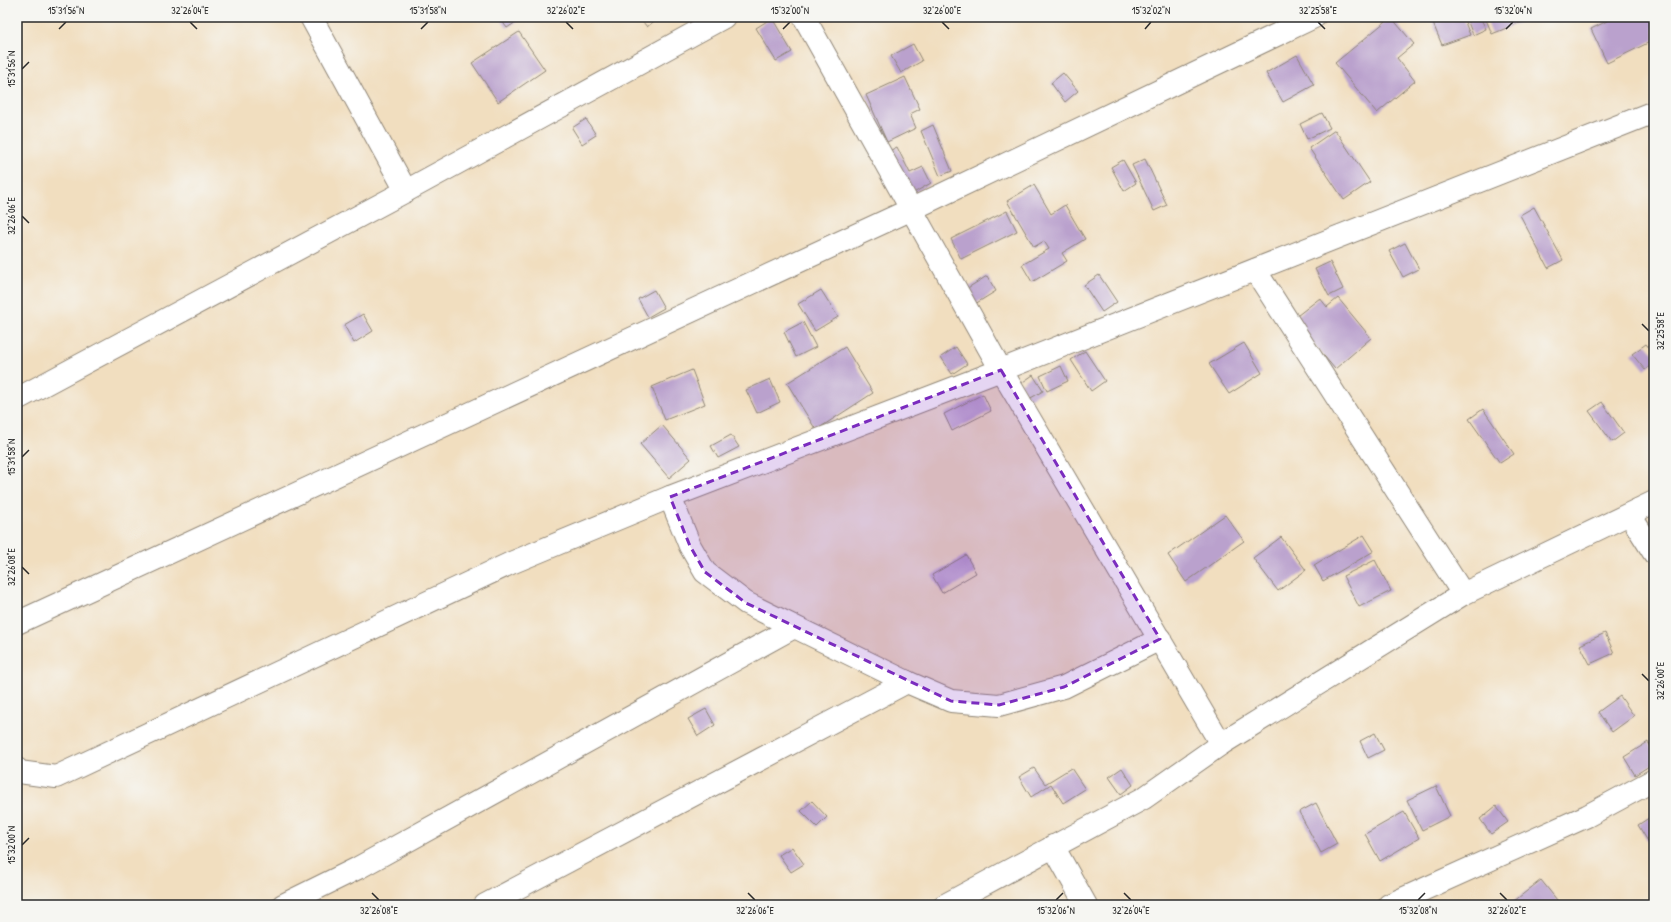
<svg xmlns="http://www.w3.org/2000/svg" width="1671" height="922" viewBox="0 0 1671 922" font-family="'Patrick Hand',sans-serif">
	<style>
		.building { fill: #baa1cd }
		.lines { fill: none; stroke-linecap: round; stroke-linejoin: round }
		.minor-casing { stroke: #8e8475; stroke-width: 24 }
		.minor { stroke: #fff; stroke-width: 22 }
		.marked { fill: #7b2cbf; fill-opacity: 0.2; stroke: #7b2cbf; stroke-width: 3; stroke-dasharray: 8 5; stroke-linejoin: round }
		.ticks { fill: none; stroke: #2b2b2b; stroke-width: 1.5 }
		.neatline { fill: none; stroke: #2b2b2b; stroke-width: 1.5 }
		.ticks-label { font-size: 10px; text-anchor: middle; fill: #2b2b2b }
	</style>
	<rect width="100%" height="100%" fill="#f6f6f2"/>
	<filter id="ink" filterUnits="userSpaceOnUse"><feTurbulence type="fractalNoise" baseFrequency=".025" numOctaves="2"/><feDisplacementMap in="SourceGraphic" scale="8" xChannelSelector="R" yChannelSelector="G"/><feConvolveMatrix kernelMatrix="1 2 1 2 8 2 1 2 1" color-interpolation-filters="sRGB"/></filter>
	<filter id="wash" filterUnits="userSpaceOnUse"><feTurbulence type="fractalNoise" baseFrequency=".012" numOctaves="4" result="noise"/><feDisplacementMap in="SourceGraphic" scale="16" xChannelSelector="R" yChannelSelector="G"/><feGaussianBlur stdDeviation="0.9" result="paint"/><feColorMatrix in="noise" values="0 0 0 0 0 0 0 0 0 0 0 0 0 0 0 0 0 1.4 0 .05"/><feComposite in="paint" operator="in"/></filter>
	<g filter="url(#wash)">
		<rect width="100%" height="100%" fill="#f1debf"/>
		<g id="blocks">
			<g class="building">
				<path d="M499,17H521L522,18L507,28Z"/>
				<path d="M639,17H659L647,27Z"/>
				<path d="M1391,17L1414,44L1397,58L1415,81L1377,113L1335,63Z"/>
				<path d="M1443,17H1463L1470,35L1442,45L1432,21Z"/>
				<path d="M1466,17H1480L1486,29L1473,35Z"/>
				<path d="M1485,17H1524L1526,20L1492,34Z"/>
				<path d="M1615,17H1654V40L1607,63L1591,29Z"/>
				<path d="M772,18L792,52L776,61L756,28Z"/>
				<path d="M519,32L545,70L498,102L472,63Z"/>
				<path d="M913,44L922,61L901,73L891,56Z"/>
				<path d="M1297,55L1314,85L1283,102L1266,73Z"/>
				<path d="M1063,73L1078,91L1065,102L1051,83Z"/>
				<path d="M905,77L920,109L910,114L916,128L887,142L866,95Z"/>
				<path d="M1322,113L1330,128L1307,139L1300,124Z"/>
				<path d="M586,119L596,135L582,144L572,128Z"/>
				<path d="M933,125L952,171L940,176L921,131Z"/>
				<path d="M1335,130L1370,182L1344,200L1309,148Z"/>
				<path d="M897,147L910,173L923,167L931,183L910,195L887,152Z"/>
				<path d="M1145,159L1167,205L1154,211L1132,165Z"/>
				<path d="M1123,160L1136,183L1124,191L1111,167Z"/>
				<path d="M1034,185L1051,214L1065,205L1085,239L1062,253L1067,261L1032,282L1022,265L1049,249L1044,241L1034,247L1007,201Z"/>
				<path d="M1534,207L1563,260L1548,268L1520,215Z"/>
				<path d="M1007,211L1017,231L961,259L951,239Z"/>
				<path d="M1405,243L1419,269L1403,277L1389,251Z"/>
				<path d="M1330,262L1343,289L1329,296L1315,269Z"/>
				<path d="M1099,275L1117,302L1102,312L1084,285Z"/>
				<path d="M987,276L996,291L975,304L966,289Z"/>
				<path d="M654,290L664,308L648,317L638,299Z"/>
				<path d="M821,290L838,317L815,331L798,304Z"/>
				<path d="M1320,298L1327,307L1338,298L1371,338L1335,369L1293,319Z"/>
				<path d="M363,314L373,331L354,343L344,325Z"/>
				<path d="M803,322L816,347L796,357L784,332Z"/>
				<path d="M1244,343L1262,373L1229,394L1209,364Z"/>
				<path d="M1646,344L1654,354V363L1645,370L1632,354Z"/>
				<path d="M845,347L873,393L816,430L787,383Z"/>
				<path d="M956,347L967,364L952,374L941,357Z"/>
				<path d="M1085,351L1105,381L1091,391L1071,360Z"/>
				<path d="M1061,366L1068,381L1047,391L1040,376Z"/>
				<path d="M692,370L705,404L665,420L652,387Z"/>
				<path d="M1033,375L1043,391L1029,399L1020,384Z"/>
				<path d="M770,379L780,402L757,413L746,390Z"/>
				<path d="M983,394L991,411L952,431L944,414Z"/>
				<path d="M1602,402L1624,433L1612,442L1589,411Z"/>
				<path d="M1483,409L1514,454L1500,463L1469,419Z"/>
				<path d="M662,425L691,459L669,478L640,444Z"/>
				<path d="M731,435L739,447L718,458L711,446Z"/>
				<path d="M1225,515L1244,541L1186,582L1168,555Z"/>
				<path d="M1364,535L1374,551L1323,581L1314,565Z"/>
				<path d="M1281,537L1306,570L1278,591L1253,558Z"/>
				<path d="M966,555L976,573L942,593L932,575Z"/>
				<path d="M1375,560L1391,591L1359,607L1343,576Z"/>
				<path d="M1605,633L1614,653L1590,664L1580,645Z"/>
				<path d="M1620,696L1634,716L1612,732L1598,712Z"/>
				<path d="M706,709L715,725L698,736L688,719Z"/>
				<path d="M1375,733L1384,750L1368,758L1360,741Z"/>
				<path d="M1648,742L1654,752V763L1635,775L1624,757Z"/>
				<path d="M1034,768L1045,784L1071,768L1085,789L1063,803L1051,784L1031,797L1019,777Z"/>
				<path d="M1122,768L1133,785L1121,794L1109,777Z"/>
				<path d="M1436,786L1450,816L1422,830L1407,800Z"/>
				<path d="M812,801L827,817L817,827L801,811Z"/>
				<path d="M1316,803L1337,844L1321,853L1299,812Z"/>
				<path d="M1496,806L1508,822L1491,834L1480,819Z"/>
				<path d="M1404,812L1419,838L1380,861L1365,834Z"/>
				<path d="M1652,816L1654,819V851L1638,825Z"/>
				<path d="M792,847L804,864L791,872L779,855Z"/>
				<path d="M1541,880L1561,905H1509Z"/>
			</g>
		</g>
	</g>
	<g filter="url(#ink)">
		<use href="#blocks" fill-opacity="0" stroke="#8e8475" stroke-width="1"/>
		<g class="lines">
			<g class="minor-casing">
				<g id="minor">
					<path d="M311,17L406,191"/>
					<path d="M804,17L1001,370L1221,744"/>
					<path d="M1255,270L1463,594"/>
					<path d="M17,399L406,191L724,17"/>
					<path d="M670,497L690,546L705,572L746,603L907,682L951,701L999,705L1064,687L1160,639"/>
					<path d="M1630,515L1654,553"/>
					<path d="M17,623L912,209L1314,17"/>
					<path d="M17,769L19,772L56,777L511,563L670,497L1001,370L1654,112"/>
					<path d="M1053,846L1086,905"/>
					<path d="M283,905L358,868L794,627"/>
					<path d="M485,905L907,682"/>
					<path d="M945,905L1144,798L1221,744L1463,594L1654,502"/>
					<path d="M1389,905L1587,816L1654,780"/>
				</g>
			</g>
			<use href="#minor" class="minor"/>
		</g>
	</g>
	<path class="marked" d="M1001,370L1160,639L1064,687L999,705L951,701L746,603L705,572L690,546L670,497Z"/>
	<path class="ticks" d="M190,22L197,29M566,22L573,29M942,22L949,29M1318,22L1325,29M59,29L66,22M421,29L428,22M783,29L790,22M1145,29L1151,22M1506,29L1513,22M22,69L29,62M22,216L29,223M1642,324L1649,331M22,457L29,450M22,567L29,574M1642,674L1649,681M22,845L29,838M372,893L379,900M748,893L755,900M1124,893L1131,900M1500,893L1507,900M1056,900L1063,893M1418,900L1425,893"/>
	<rect width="1671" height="922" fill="none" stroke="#f6f6f2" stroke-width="44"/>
	<rect x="22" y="22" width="1627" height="878" class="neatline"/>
	<g class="ticks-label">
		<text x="66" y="14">15°31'56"N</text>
		<text x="190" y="14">32°26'04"E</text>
		<text x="428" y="14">15°31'58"N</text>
		<text x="566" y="14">32°26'02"E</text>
		<text x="790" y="14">15°32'00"N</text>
		<text x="942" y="14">32°26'00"E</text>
		<text x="1151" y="14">15°32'02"N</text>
		<text x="1318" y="14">32°25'58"E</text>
		<text x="1513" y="14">15°32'04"N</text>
		<text transform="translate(11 69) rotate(-90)" y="4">15°31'56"N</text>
		<text transform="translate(11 216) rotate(-90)" y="4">32°26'06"E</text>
		<text transform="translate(1660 331) rotate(-90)" y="4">32°25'58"E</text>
		<text transform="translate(11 457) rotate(-90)" y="4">15°31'58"N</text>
		<text transform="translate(11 567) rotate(-90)" y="4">32°26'08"E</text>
		<text transform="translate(1660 681) rotate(-90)" y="4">32°26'00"E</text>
		<text transform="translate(11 845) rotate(-90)" y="4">15°32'00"N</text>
		<text x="379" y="914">32°26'08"E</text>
		<text x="755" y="914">32°26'06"E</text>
		<text x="1056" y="914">15°32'06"N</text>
		<text x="1131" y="914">32°26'04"E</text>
		<text x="1418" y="914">15°32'08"N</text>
		<text x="1507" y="914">32°26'02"E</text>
	</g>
</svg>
